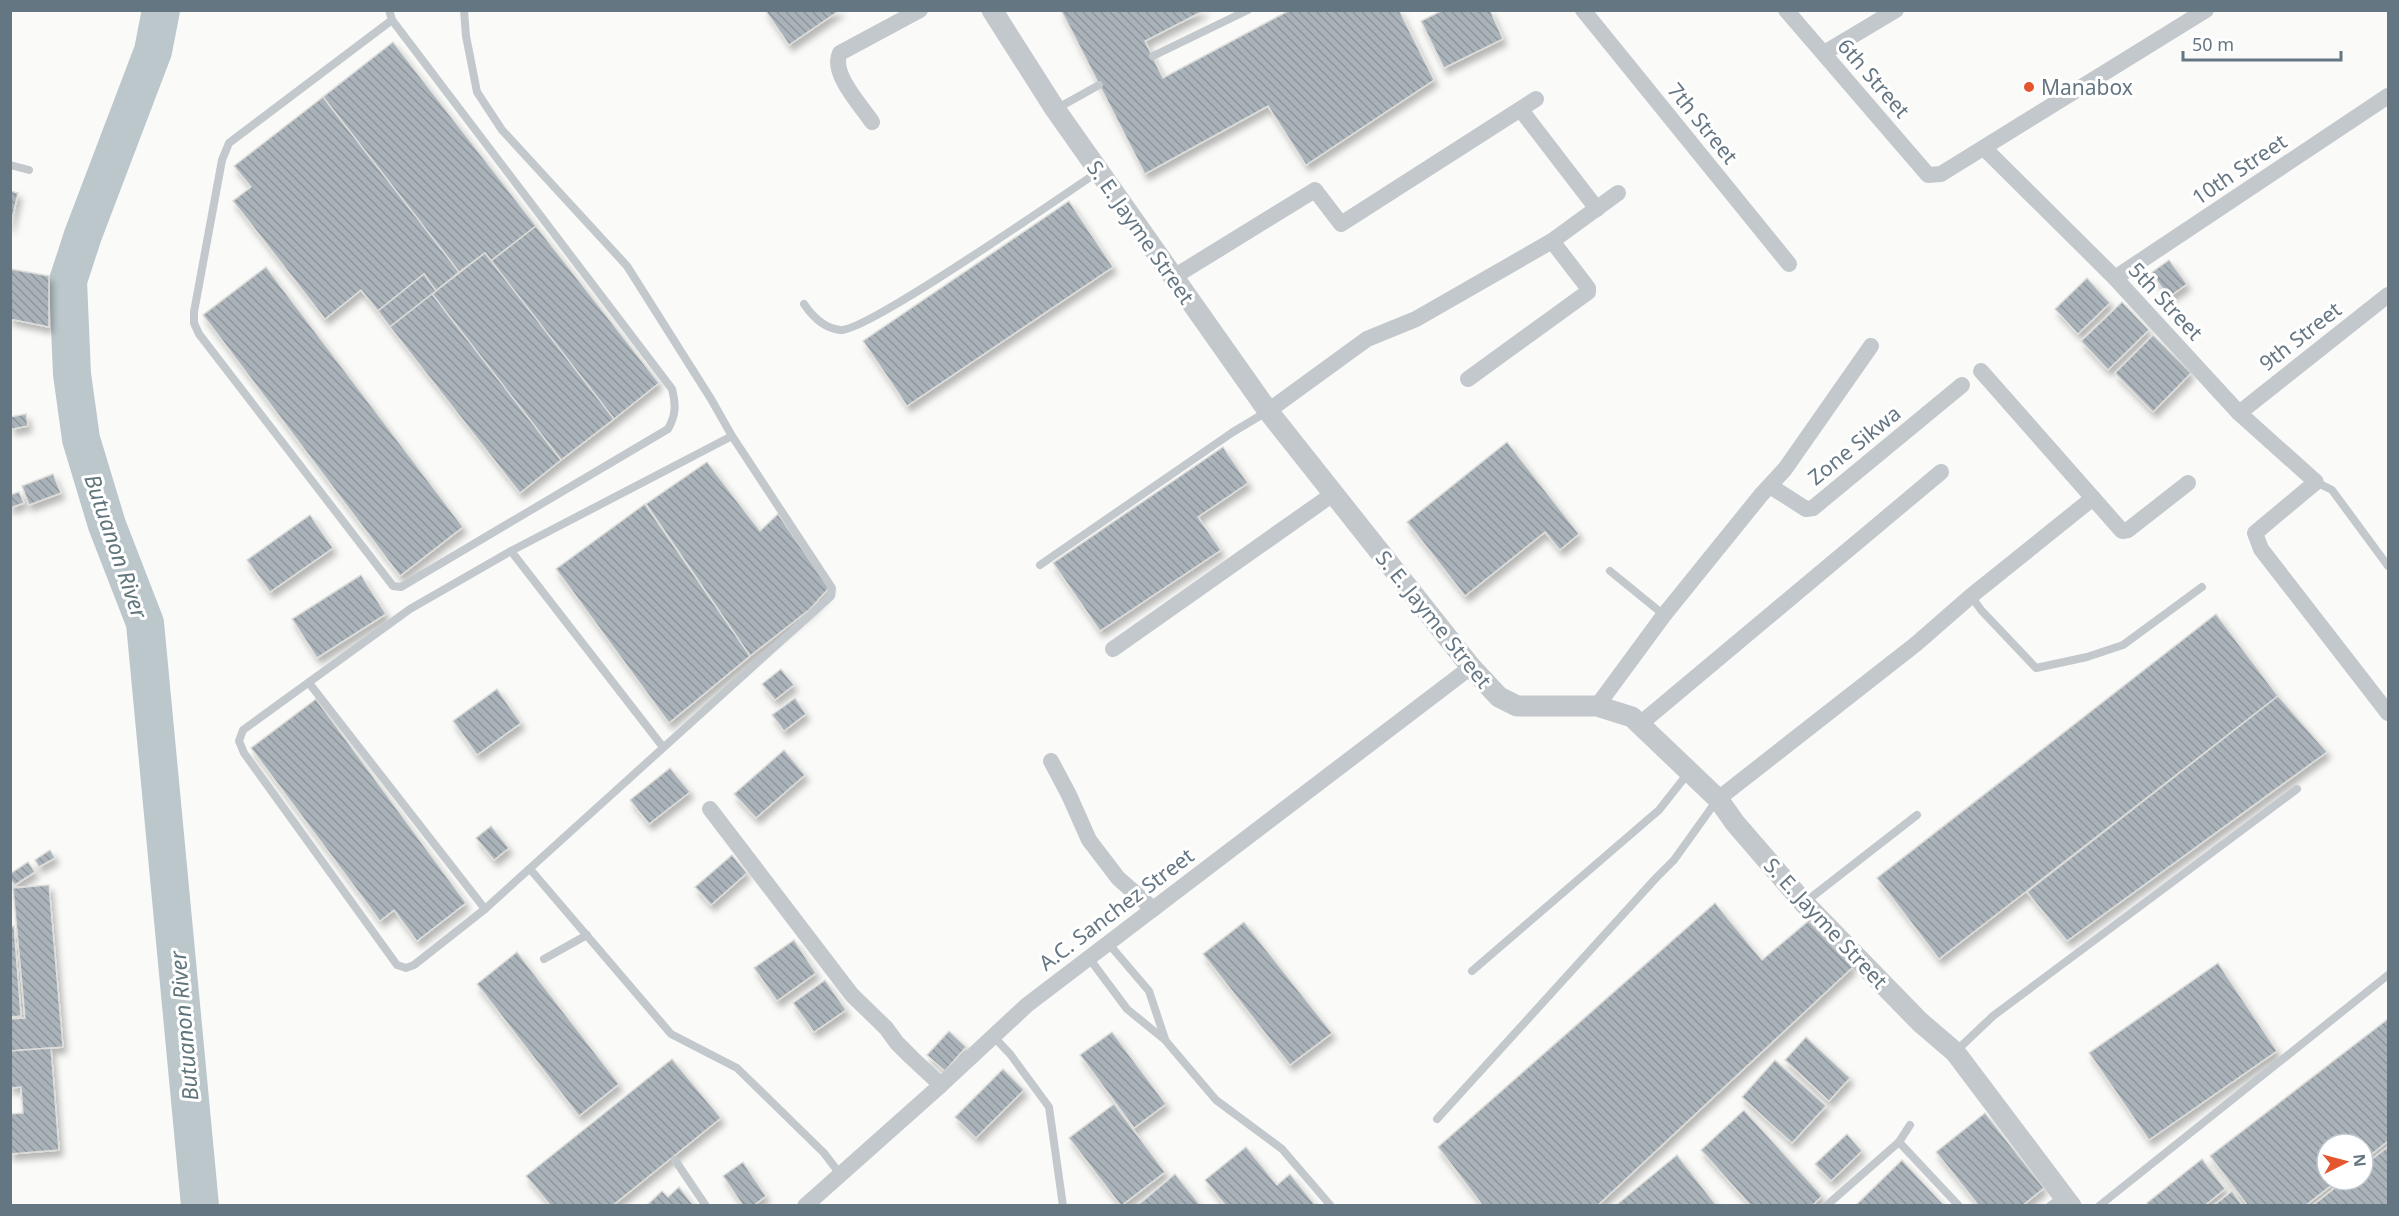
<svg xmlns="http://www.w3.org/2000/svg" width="2399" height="1216" viewBox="0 0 2399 1216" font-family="'Noto Sans',sans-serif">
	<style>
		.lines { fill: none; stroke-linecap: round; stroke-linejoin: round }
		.river { stroke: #bbc7cb; stroke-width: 38 }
		.building { fill: url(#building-back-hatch); stroke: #dcdcda; stroke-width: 1.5; filter: url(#shadow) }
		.service { stroke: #c3c8cc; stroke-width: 8 }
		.minor { stroke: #c3c8cc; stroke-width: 16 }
		.tertiary { stroke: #c3c8cc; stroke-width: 21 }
		.poi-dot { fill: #e4572e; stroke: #fff; stroke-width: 2 }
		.labels { text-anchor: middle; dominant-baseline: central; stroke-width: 6; stroke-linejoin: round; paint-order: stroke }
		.street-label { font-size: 21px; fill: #657683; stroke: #fff }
		.poi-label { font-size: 21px; fill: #657683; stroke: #fff; text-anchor: start }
		.water-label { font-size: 22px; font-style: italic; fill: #60757c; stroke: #fff }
	</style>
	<defs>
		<pattern id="building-back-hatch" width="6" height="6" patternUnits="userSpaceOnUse" patternTransform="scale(1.5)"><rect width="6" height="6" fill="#aab3b9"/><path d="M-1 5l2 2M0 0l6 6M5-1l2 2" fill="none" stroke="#8e969c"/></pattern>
		<filter id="shadow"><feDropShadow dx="3.5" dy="6" stdDeviation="3" flood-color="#0004"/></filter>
	</defs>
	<rect width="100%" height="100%" fill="#fafaf8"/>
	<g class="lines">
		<path class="river" d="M161,10L153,51L83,235L68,281L72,374L81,439L107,525L145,623L200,1206"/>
	</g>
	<g class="building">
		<path d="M765,10H840L789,45Z"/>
		<path d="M1061,10H1205L1145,41L1163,78L1290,10H1399L1434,80L1306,165L1268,106L1145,174Z"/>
		<path d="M1443,10H1490L1503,39L1444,68L1421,21Z"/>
		<path d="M393,42L536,226L491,261L485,253L459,272L323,97Z"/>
		<path d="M323,97L459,272L436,291L424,274L378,311L361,290L325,319L233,201L251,187L234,166Z"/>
		<path d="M10,191L18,193L10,228Z"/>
		<path d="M1069,201L1113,267L907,406L863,341Z"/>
		<path d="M536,226L659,383L614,419L491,261Z"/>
		<path d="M485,253L614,419L561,460L432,294Z"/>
		<path d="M2169,260L2187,284L2169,297L2151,273Z"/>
		<path d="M266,267L463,527L400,576L203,315Z"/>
		<path d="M10,269L49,276V327L10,319Z"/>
		<path d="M424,274L436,291L390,327L378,311Z"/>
		<path d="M2087,278L2110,303L2078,334L2055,309Z"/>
		<path d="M432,294L561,460L520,493L390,327Z"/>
		<path d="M2122,302L2149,330L2108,370L2081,341Z"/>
		<path d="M2153,335L2191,373L2153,412L2115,373Z"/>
		<path d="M26,414L28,426L12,429L10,417Z"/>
		<path d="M1507,442L1579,534L1560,550L1545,532L1465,596L1407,522Z"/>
		<path d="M1223,447L1248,483L1198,517L1221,550L1100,631L1053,563Z"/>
		<path d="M707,462L760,531L778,514L829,588L810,609L750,656L646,504Z"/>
		<path d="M53,474L61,493L29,505L22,486Z"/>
		<path d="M19,492L24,503L10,508V495Z"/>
		<path d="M645,504L750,656L669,723L556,569Z"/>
		<path d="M310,515L333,548L270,592L247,560Z"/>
		<path d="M361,575L386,614L317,658L292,619Z"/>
		<path d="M2216,614L2278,696L1939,959L1877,878Z"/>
		<path d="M781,669L794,685L775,700L762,684Z"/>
		<path d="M497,689L521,723L477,755L453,721Z"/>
		<path d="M2278,696L2327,752L2067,941L2027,892Z"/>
		<path d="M795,698L806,714L784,731L772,715Z"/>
		<path d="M316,699L466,903L417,941L394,910L380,921L251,748Z"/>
		<path d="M784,750L805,775L756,818L734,794Z"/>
		<path d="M670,768L690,792L649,824L630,800Z"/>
		<path d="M491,826L509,848L494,860L476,838Z"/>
		<path d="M50,850L55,858L39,867L35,860Z"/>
		<path d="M732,855L747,873L711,905L695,887Z"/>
		<path d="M28,862L35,872L15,885L10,879V874Z"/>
		<path d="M49,885L63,1047L10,1051V1019L25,1018L13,888Z"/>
		<path d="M1715,903L1762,960L1812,918L1853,967L1597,1206H1483L1438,1147Z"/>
		<path d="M1244,922L1332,1033L1290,1065L1203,954Z"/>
		<path d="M14,926L21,1016L10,1017V927Z"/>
		<path d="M794,940L816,973L777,1001L754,968Z"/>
		<path d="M517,952L619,1084L579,1116L477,984Z"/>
		<path d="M2218,963L2277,1051L2149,1140L2089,1053Z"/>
		<path d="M825,980L846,1010L814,1032L793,1003Z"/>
		<path d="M2388,1019V1141L2363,1161V1144H2327V1180H2338L2305,1206H2248L2210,1156Z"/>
		<path d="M949,1031L966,1047L945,1071L927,1055Z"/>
		<path d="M1112,1032L1166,1104L1134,1128L1080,1055Z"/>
		<path d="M1806,1037L1850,1078L1829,1101L1785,1060Z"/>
		<path d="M51,1048L59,1150L10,1154V1114L23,1113L21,1087L10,1088V1051Z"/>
		<path d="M672,1059L721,1118L612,1206H551L526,1176Z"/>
		<path d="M1775,1060L1826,1106L1792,1143L1742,1097Z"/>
		<path d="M1003,1069L1024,1090L976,1138L955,1117Z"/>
		<path d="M1114,1104L1165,1172L1121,1206L1069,1138Z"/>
		<path d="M1744,1110L1822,1196L1812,1206H1751L1701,1150Z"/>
		<path d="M1985,1113L2044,1188L2022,1206H1979L1936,1152Z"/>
		<path d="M1847,1134L1862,1151L1831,1181L1815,1164Z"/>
		<path d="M1246,1147L1277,1185L1290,1174L1316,1206H1226L1205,1180Z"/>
		<path d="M2388,1147V1206H2312L2345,1180H2363V1166Z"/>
		<path d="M1677,1155L1717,1206H1615Z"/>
		<path d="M2202,1159L2225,1189L2204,1206H2149L2147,1203Z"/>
		<path d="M1902,1160L1945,1206H1855Z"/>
		<path d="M743,1162L766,1196L753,1206H743L723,1176Z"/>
		<path d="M1175,1174L1201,1206H1137Z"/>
		<path d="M679,1187L694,1206H646L662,1191L668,1197Z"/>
		<path d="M2232,1191L2243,1206H2213Z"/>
	</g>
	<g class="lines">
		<g class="service">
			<path d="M389,10L392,20L672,389C676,405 676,415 668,429L401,587L393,586L199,334L194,323V312L222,160L229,143L392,20"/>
			<path d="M464,10L466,36L477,92L502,130L627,266L711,399L732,436L511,551L410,609L243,730L239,741L244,753L397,965L406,968L414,965L485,909L831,596L832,588L732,436"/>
			<path d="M1153,56L1248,10"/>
			<path d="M1056,109L1099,85"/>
			<path d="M10,165L29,170"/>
			<path d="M804,304C812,316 824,328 840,330C866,333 1063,195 1098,172"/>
			<path d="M2316,482L2332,490L2388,566"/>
			<path d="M511,551L663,747"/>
			<path d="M1040,565L1233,432L1268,411"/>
			<path d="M1610,571L1664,615"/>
			<path d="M1971,596L1981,610L2036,668L2087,657L2123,645L2202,587"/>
			<path d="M309,683L485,909"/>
			<path d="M530,869L671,1034L737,1068L824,1153L840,1174"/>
			<path d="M1804,903L1917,815"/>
			<path d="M1108,943L1149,991L1165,1039"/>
			<path d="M1089,958L1127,1009L1165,1040L1216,1100L1282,1149L1331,1206"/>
			<path d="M544,959L587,935"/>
			<path d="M1472,971L1659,810L1689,772"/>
			<path d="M994,1037L1010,1054L1049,1107L1063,1206"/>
			<path d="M1955,1052L1993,1016L2297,789"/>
			<path d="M1437,1119L1656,878L1674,860L1717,800"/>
			<path d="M1899,1142L1910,1125"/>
			<path d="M675,1160L706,1206"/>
			<path d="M1826,1206L1899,1142L1959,1206"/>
			<path d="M2050,1206L2063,1196"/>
			<path d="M2099,1206L2388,975"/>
		</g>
		<g class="minor">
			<path d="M1583,10L1789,264"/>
			<path d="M1786,10L1928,175L1941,174L2206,10"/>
			<path d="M1824,53L1896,10"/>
			<path d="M1521,110L1597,209"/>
			<path d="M872,122C861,105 830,73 840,53L920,10"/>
			<path d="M1984,148L2115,278L2239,413L2316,482L2255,533L2261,549L2388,713"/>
			<path d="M1172,278L1315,190L1341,224L1536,99"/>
			<path d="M2115,278L2388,96"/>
			<path d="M1981,371L2122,531L2128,530L2188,483"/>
			<path d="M1468,379L1588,292V288L1552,241"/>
			<path d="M1268,411L1367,339L1416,319L1552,241L1618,193"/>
			<path d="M2239,413L2388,295"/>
			<path d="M1770,486L1806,509L1813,508L1962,385"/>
			<path d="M1113,649L1333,494"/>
			<path d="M1597,706L1664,615L1761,495L1785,469L1871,346"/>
			<path d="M1640,724L1941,472"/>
			<path d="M1051,761L1069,795L1089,840L1118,878L1153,909"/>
			<path d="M1718,799L1916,644L1971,596L2093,498"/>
			<path d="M710,809L852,995L886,1028L897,1043L912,1058L941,1085"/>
			<path d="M805,1206L941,1085L1027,1005L1471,667"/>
		</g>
		<path class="tertiary" d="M992,10L1055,109L1268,411L1471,667L1499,697L1517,706H1597L1632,717L1718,799L1735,823L1804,903L1920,1022L1955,1052L2071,1206"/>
	</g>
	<circle class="poi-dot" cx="2029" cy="87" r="6"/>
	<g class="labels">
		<g class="street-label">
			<text transform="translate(1874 78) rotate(49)">6th Street</text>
			<text transform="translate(1703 123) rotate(51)">7th Street</text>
			<text transform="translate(2239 169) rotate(-34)">10th Street</text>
			<text transform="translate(1141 232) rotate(55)">S. E. Jayme Street</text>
			<text transform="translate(2166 301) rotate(47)">5th Street</text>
			<text transform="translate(2300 336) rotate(-38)">9th Street</text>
			<text transform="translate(1854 445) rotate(-39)">Zone Sikwa</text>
			<text transform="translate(1434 619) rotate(51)">S. E. Jayme Street</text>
			<text transform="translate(1116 909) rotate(-37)">A.C. Sanchez Street</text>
			<text transform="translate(1826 923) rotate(47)">S. E. Jayme Street</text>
		</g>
		<g class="poi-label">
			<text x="2041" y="87">Manabox</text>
		</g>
		<g class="water-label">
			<text transform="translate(117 546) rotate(71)">Butuanon River</text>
			<text transform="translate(183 1026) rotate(-95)">Butuanon River</text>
		</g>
	</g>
	<rect width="2399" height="1216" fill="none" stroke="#657683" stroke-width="24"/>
	<g transform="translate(2345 1162) rotate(84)"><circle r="28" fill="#ffffff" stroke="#c1c8cd" stroke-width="1.5"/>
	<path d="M0-4.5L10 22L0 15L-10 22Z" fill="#e4572e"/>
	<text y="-9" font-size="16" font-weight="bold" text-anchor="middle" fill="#657683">N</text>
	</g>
	<path d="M2183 51v9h158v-9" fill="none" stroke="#657683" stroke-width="3"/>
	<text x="2192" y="51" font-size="18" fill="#657683" stroke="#ffffff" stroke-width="4.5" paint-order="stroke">50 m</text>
</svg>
